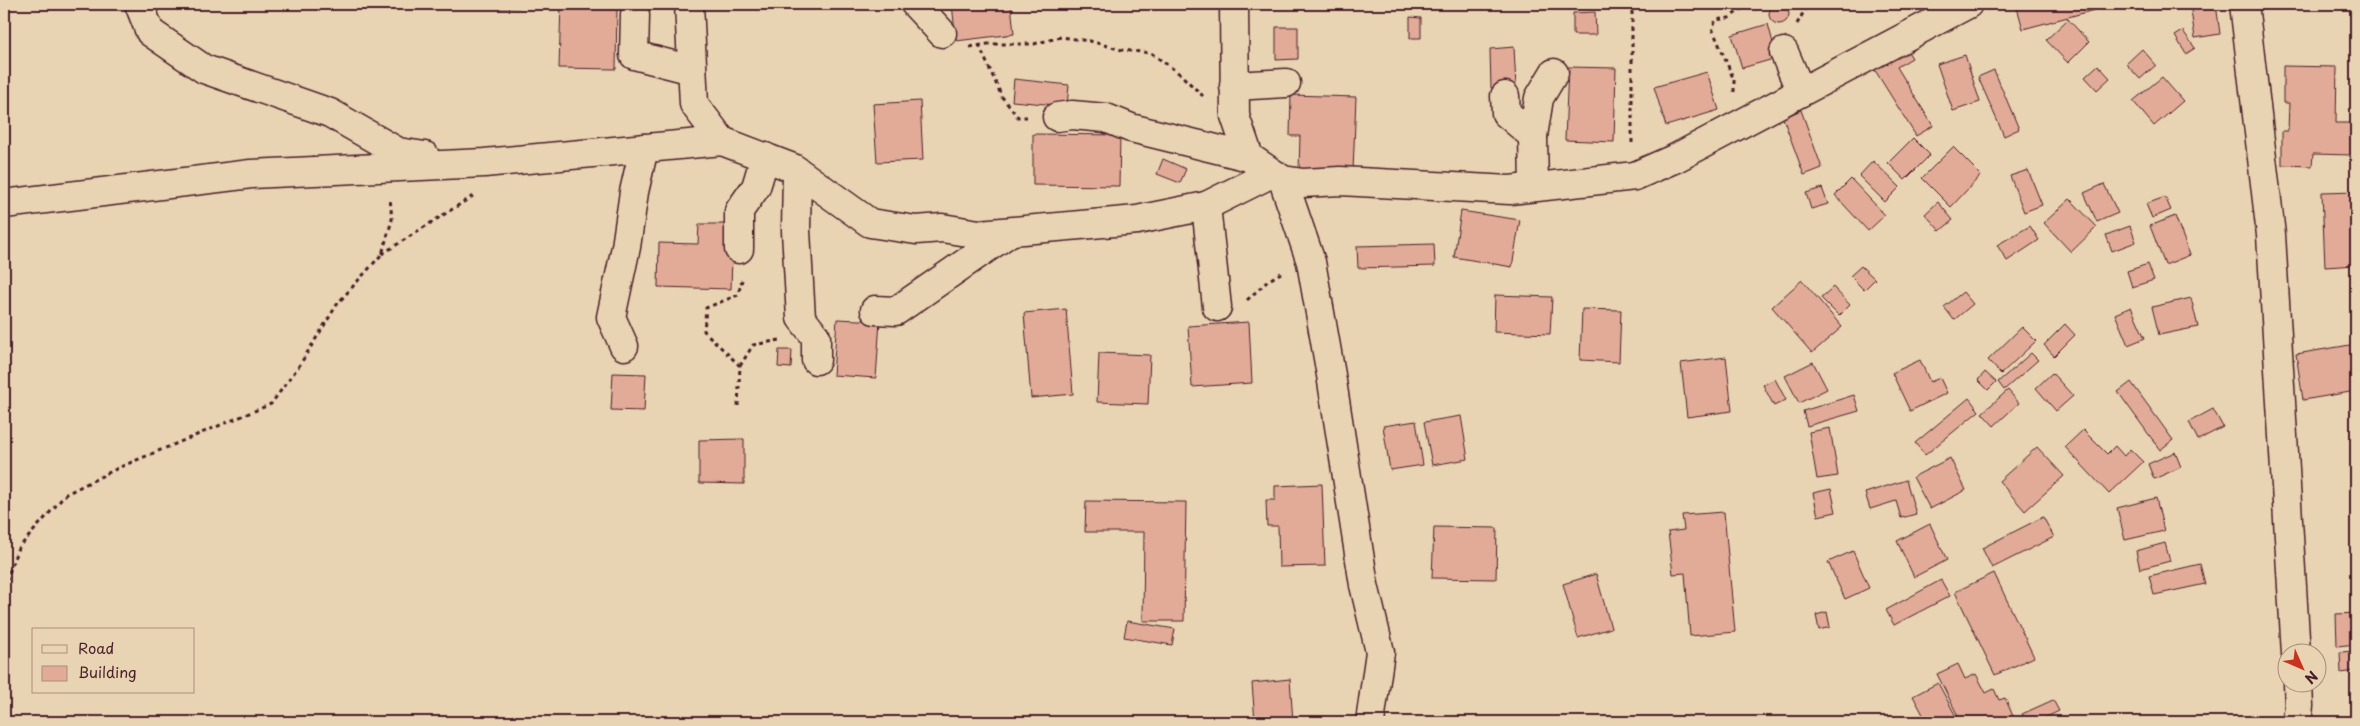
<svg xmlns="http://www.w3.org/2000/svg" width="2360" height="726" viewBox="0 0 2360 726" font-family="'Playpen Sans',sans-serif">
	<style>
		.building { fill: #e2ab98; stroke: #4a1f2b }
		.lines { fill: none; stroke-linecap: round; stroke-linejoin: round }
		.minor-casing { stroke: #4a1f2b; stroke-width: 31 }
		.path { stroke: #4a1f2b; stroke-width: 3; stroke-dasharray: 4 4; stroke-linecap: butt }
		.minor { stroke: #e8d4b2; stroke-width: 28 }
	</style>
	<rect width="100%" height="100%" fill="#e8d4b2"/>
	<filter id="ink" filterUnits="userSpaceOnUse"><feTurbulence type="fractalNoise" baseFrequency=".02" numOctaves="2"/><feDisplacementMap in="SourceGraphic" scale="10" xChannelSelector="R" yChannelSelector="G"/><feConvolveMatrix kernelMatrix="1 2 1 2 8 2 1 2 1" color-interpolation-filters="sRGB"/></filter>
	<g filter="url(#ink)">
		<g class="building">
			<circle cx="1779" cy="14" r="10"/>
			<path d="M499,4H520V7L499,8Z"/>
			<path d="M561,4H617L616,69L559,68Z"/>
			<path d="M952,4H1011L1014,34L956,41Z"/>
			<path d="M2016,4H2117L2023,29Z"/>
			<path d="M2190,4H2216L2220,34L2195,38Z"/>
			<path d="M1595,12L1596,35H1573V13Z"/>
			<path d="M1410,17L1421,18V38H1410Z"/>
			<path d="M2068,19L2089,42L2068,63L2046,40Z"/>
			<path d="M1768,24L1777,58L1742,68L1732,35Z"/>
			<path d="M1276,27H1298V59L1276,60Z"/>
			<path d="M2183,31L2195,48L2186,54L2175,36Z"/>
			<path d="M1514,47L1516,87L1491,88L1490,49Z"/>
			<path d="M1905,47L1912,58L1897,67L1933,126L1916,136L1873,67Z"/>
			<path d="M2142,49L2156,65L2140,79L2126,64Z"/>
			<path d="M1965,55L1980,102L1953,111L1937,64Z"/>
			<path d="M2098,65L2110,78L2097,90L2085,77Z"/>
			<path d="M2283,66L2337,67L2336,123H2354L2353,155L2313,154L2312,166L2282,165V131H2288L2289,103H2283Z"/>
			<path d="M1568,67L1616,68L1614,142L1565,140Z"/>
			<path d="M1994,70L2019,129L2004,136L1978,77Z"/>
			<path d="M1707,72L1719,110L1666,126L1654,87Z"/>
			<path d="M2162,77L2183,101L2154,126L2133,101Z"/>
			<path d="M1014,79L1069,85L1067,106L1012,101Z"/>
			<path d="M1291,95L1356,97L1353,171L1299,170L1300,136H1290Z"/>
			<path d="M920,101L923,160L877,162L873,104Z"/>
			<path d="M1801,110L1822,168L1804,175L1783,118Z"/>
			<path d="M1033,134L1120,135L1119,186L1033,185Z"/>
			<path d="M1913,138L1930,155L1905,180L1888,163Z"/>
			<path d="M1953,147L1981,175L1951,207L1922,178Z"/>
			<path d="M1163,159L1186,169L1180,183L1157,174Z"/>
			<path d="M1873,161L1900,187L1885,202L1859,176Z"/>
			<path d="M2028,170L2042,205L2024,212L2010,176Z"/>
			<path d="M1851,179L1885,215L1868,231L1835,195Z"/>
			<path d="M2104,184L2118,213L2097,222L2084,193Z"/>
			<path d="M1822,188L1828,204L1811,209L1806,193Z"/>
			<path d="M2356,191V265L2325,267L2322,192Z"/>
			<path d="M2165,197L2171,210L2152,218L2146,204Z"/>
			<path d="M2070,199L2097,227L2071,252L2044,223Z"/>
			<path d="M1938,202L1953,220L1940,231L1925,214Z"/>
			<path d="M1461,211L1520,220L1512,267L1454,257Z"/>
			<path d="M2175,216L2190,255L2165,265L2150,226Z"/>
			<path d="M699,224H733L731,289L658,287L659,243L698,244Z"/>
			<path d="M2030,226L2039,240L2007,261L1997,245Z"/>
			<path d="M2130,226L2136,242L2112,251L2106,235Z"/>
			<path d="M1434,244L1435,266L1358,268L1357,246Z"/>
			<path d="M2148,264L2154,280L2132,287L2127,271Z"/>
			<path d="M1861,266L1875,279L1864,290L1850,276Z"/>
			<path d="M1802,280L1842,327L1812,353L1772,307Z"/>
			<path d="M1833,287L1850,305L1839,316L1821,298Z"/>
			<path d="M1963,292L1973,304L1954,320L1944,307Z"/>
			<path d="M1495,295L1552,297L1550,334L1494,332Z"/>
			<path d="M2191,298L2198,327L2159,335L2152,307Z"/>
			<path d="M2131,307L2145,338L2128,345L2115,314Z"/>
			<path d="M1066,309L1073,394L1031,398L1024,313Z"/>
			<path d="M1582,309L1621,310L1619,362L1580,360Z"/>
			<path d="M837,319L880,321L876,378L833,375Z"/>
			<path d="M1249,322L1252,383L1192,387L1188,326Z"/>
			<path d="M2065,324L2075,335L2054,356L2044,345Z"/>
			<path d="M2022,327L2036,341L2001,374L1988,360Z"/>
			<path d="M2356,344V391L2303,400L2296,354Z"/>
			<path d="M779,350H792L791,368L778,367Z"/>
			<path d="M1099,353L1150,355L1148,404L1097,402Z"/>
			<path d="M2031,353L2038,360L2004,390L1998,382Z"/>
			<path d="M1726,357L1732,411L1687,417L1681,363Z"/>
			<path d="M1920,360L1930,382L1940,378L1947,393L1910,411L1892,373Z"/>
			<path d="M1813,362L1827,389L1799,403L1785,376Z"/>
			<path d="M1985,372L1996,382L1988,390L1978,380Z"/>
			<path d="M613,373L646,374L644,411L611,410Z"/>
			<path d="M2052,373L2073,396L2056,411L2036,388Z"/>
			<path d="M1775,379L1786,400L1774,406L1763,385Z"/>
			<path d="M2131,382L2173,440L2160,450L2118,392Z"/>
			<path d="M2008,390L2019,403L1994,426L1982,413Z"/>
			<path d="M1854,395L1859,411L1807,426L1803,411Z"/>
			<path d="M1969,398L1979,411L1925,455L1915,443Z"/>
			<path d="M2213,409L2223,427L2198,440L2189,422Z"/>
			<path d="M1461,416L1468,459L1432,465L1424,422Z"/>
			<path d="M1416,421L1423,465L1390,470L1383,426Z"/>
			<path d="M1830,428L1838,476L1817,479L1809,432Z"/>
			<path d="M2083,430L2107,454L2115,446L2124,456L2130,449L2143,462L2109,494L2065,447Z"/>
			<path d="M744,439V484L699,483V440Z"/>
			<path d="M2037,447L2064,476L2025,511L1999,481Z"/>
			<path d="M2175,452L2181,467L2154,479L2148,464Z"/>
			<path d="M1950,458L1966,490L1930,509L1913,477Z"/>
			<path d="M1906,480L1916,514L1901,518L1896,501L1870,509L1865,493Z"/>
			<path d="M1322,484L1325,566L1279,567L1278,526H1267L1266,500H1275V486Z"/>
			<path d="M1831,489L1836,512L1818,516L1813,493Z"/>
			<path d="M2156,498L2164,531L2125,540L2117,508Z"/>
			<path d="M1086,501L1186,502L1184,621H1143L1144,532H1085Z"/>
			<path d="M1724,512L1735,632L1690,636L1685,573L1673,574L1668,532L1684,530L1682,515Z"/>
			<path d="M2043,517L2054,537L1992,568L1982,548Z"/>
			<path d="M1930,524L1947,560L1914,577L1897,541Z"/>
			<path d="M1434,527L1497,528L1496,579L1432,578Z"/>
			<path d="M2165,543L2170,561L2140,569L2136,551Z"/>
			<path d="M1853,551L1869,588L1845,599L1828,562Z"/>
			<path d="M2200,564L2205,584L2154,595L2149,576Z"/>
			<path d="M1994,573L2034,657L1995,675L1955,592Z"/>
			<path d="M1596,574L1611,628L1578,638L1563,584Z"/>
			<path d="M1941,580L1950,596L1894,625L1886,610Z"/>
			<path d="M1827,612L1830,627L1819,630L1816,615Z"/>
			<path d="M2356,613V644L2337,646L2336,614Z"/>
			<path d="M1127,621L1175,629L1172,645L1124,637Z"/>
			<path d="M2356,651V671L2341,673L2340,652Z"/>
			<path d="M1958,664L1965,679L1976,674L1986,693L1994,689L1999,700L2005,698L2013,716L2000,722H1961L1937,674Z"/>
			<path d="M1290,679L1293,722H1255L1252,683Z"/>
			<path d="M1938,683L1959,722H1927L1913,696Z"/>
			<path d="M2053,700L2059,711L2036,722H2026L2022,714Z"/>
			<path d="M2356,716V722H2349V717Z"/>
		</g>
		<g class="lines">
			<g class="minor-casing">
				<g id="minor">
					<path d="M139,4L150,32L204,69L330,113L398,152L425,156"/>
					<path d="M689,4L694,104L722,141"/>
					<path d="M915,4L942,33"/>
					<path d="M1234,4L1235,116L1249,157L1283,180L1303,183L1340,181L1510,190L1635,176L1676,158L1968,4"/>
					<path d="M2244,4L2271,235L2296,654"/>
					<path d="M635,15L634,55L692,70"/>
					<path d="M1784,52L1801,92"/>
					<path d="M1234,86L1286,83"/>
					<path d="M1505,96L1506,113L1533,136"/>
					<path d="M1057,117L1072,115L1106,118L1131,128L1249,157"/>
					<path d="M797,171L796,231L801,318L816,337V360"/>
					<path d="M1283,180L1311,262L1331,375L1364,585L1380,652L1370,722"/>
					<path d="M1534,187L1533,136L1539,98L1554,73"/>
					<path d="M4,204L251,174L484,163L722,141L793,168L870,223L916,230L942,228L979,234L1137,220L1206,206L1272,173"/>
					<path d="M1206,206L1217,307"/>
					<path d="M739,249V211L756,187L765,157"/>
					<path d="M875,310L896,311L1010,232"/>
					<path d="M624,346L611,317L626,247L634,192L644,148"/>
					<path d="M2297,722L2299,706L2298,684"/>
				</g>
			</g>
			<g class="path">
				<path d="M1799,4L1805,9"/>
				<path d="M1797,24L1808,4"/>
				<path d="M979,45L1002,97L1018,117H1027"/>
				<path d="M970,47L988,44H1034L1061,37L1090,41L1122,50L1151,53L1180,74L1203,96"/>
				<path d="M1734,92V80L1712,28L1716,20L1729,18L1748,4"/>
				<path d="M1632,143V4"/>
				<path d="M382,254L473,196"/>
				<path d="M1247,300L1269,280L1281,273"/>
				<path d="M740,366L704,331L706,308L738,295L742,280"/>
				<path d="M738,406L740,366L753,345L780,340"/>
				<path d="M4,588L17,550L66,494L120,467L271,404L299,366L338,303L382,254L392,220L390,198"/>
			</g>
			<use href="#minor" class="minor"/>
		</g>
	</g>
	<rect width="2360" height="726" fill="none" stroke="#e8d4b2" stroke-width="20"/>
	<rect x="10" y="10" width="2340" height="706" fill="none" stroke="#4a1f2b" stroke-width="2" filter="url(#ink)"/>
	<rect x="32" y="628" width="162" height="65" fill="#e8d4b2" stroke="#a98c7c"/>
	<rect x="42" y="645" width="25" height="8" fill="#e8d4b2" stroke="#a98c7c"/>
	<text x="78" y="654" font-size="15" fill="#4a1f2b">Road</text>
	<rect x="42" y="666" width="25" height="15" fill="#e2ab98" stroke="#a98c7c"/>
	<text x="78" y="678" font-size="15" fill="#4a1f2b">Building</text>
	<g transform="translate(2302 668) rotate(135)"><circle r="24" fill="#e8d4b2" stroke="#a98c7c"/>
	<path d="M0-4L9 19L0 12L-9 19Z" fill="#c8321e"/>
	<text y="-8" font-size="14" font-weight="bold" text-anchor="middle" fill="#4a1f2b">N</text>
	</g>
</svg>
